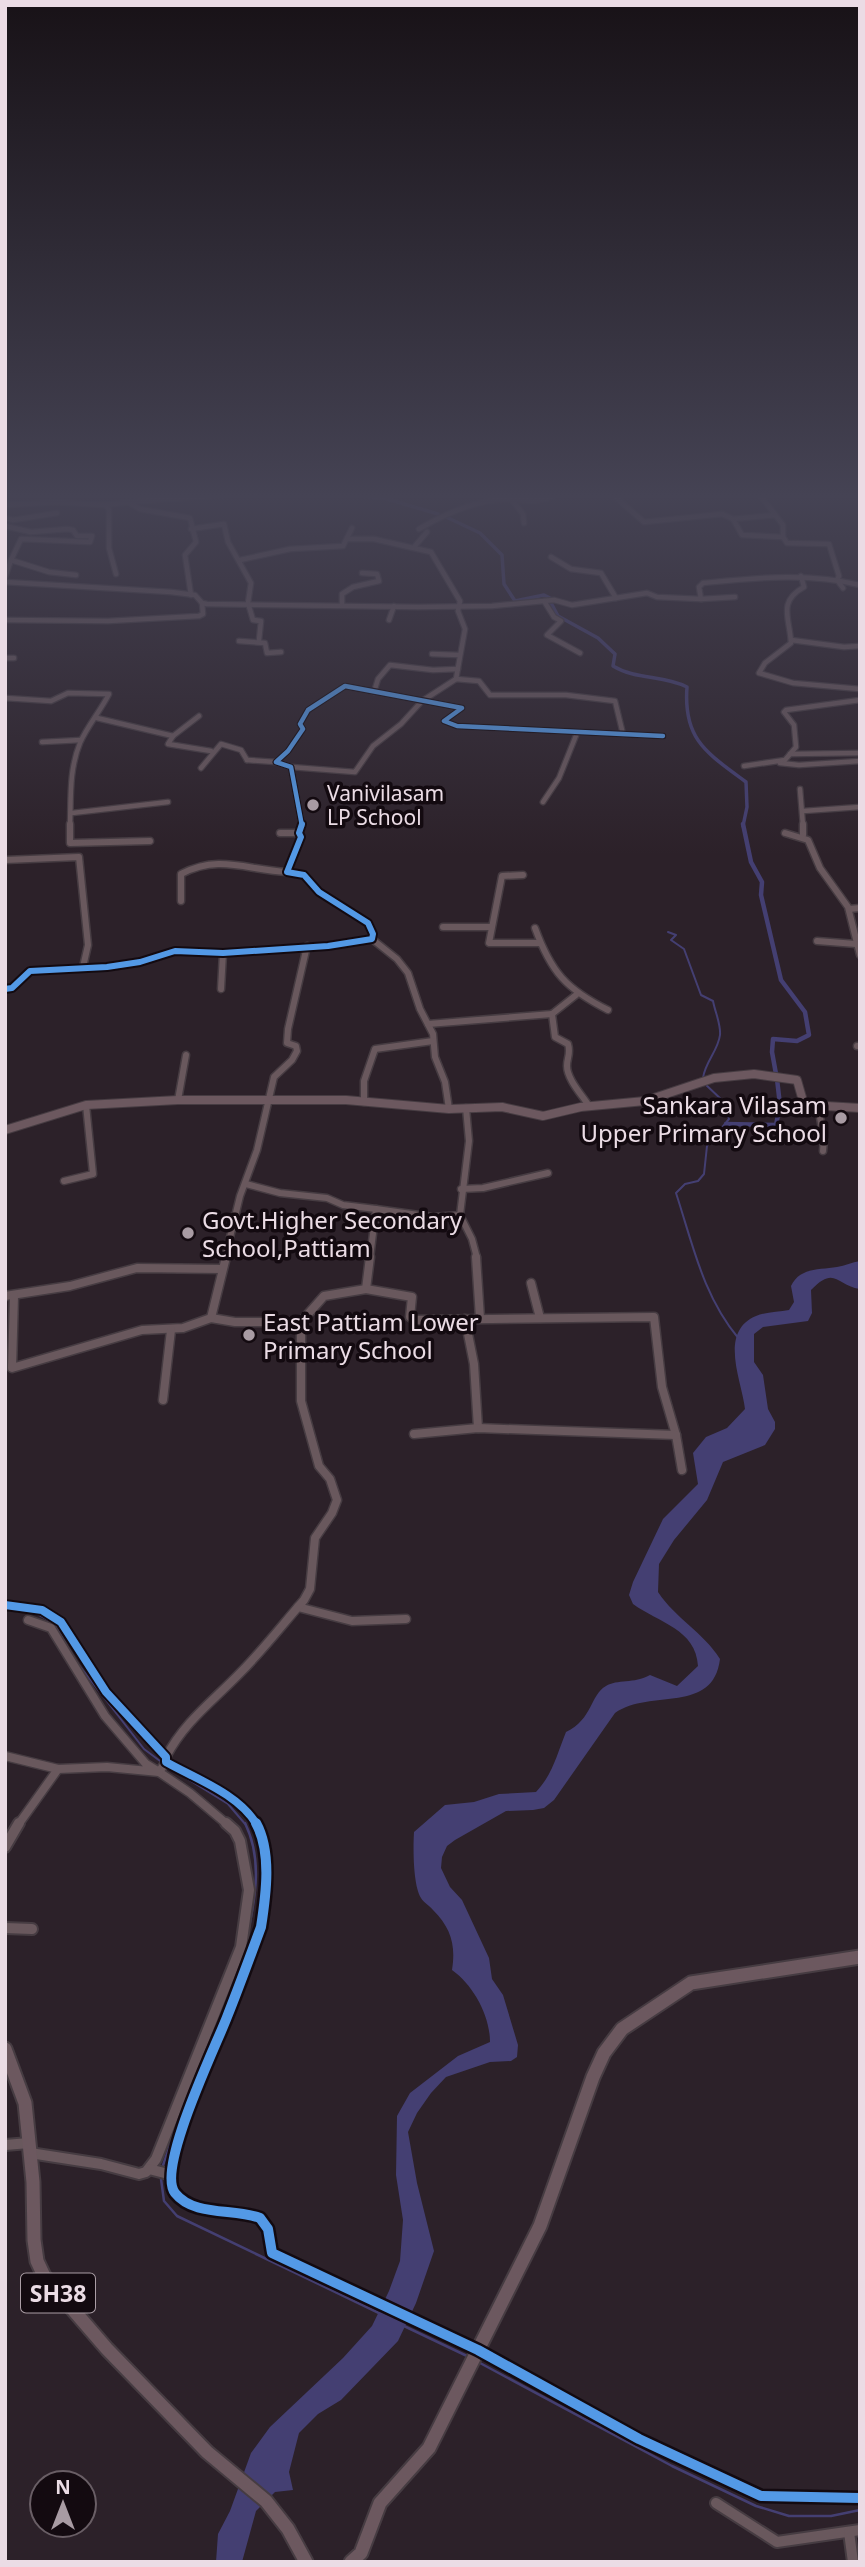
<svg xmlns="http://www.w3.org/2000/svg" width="865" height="2567" viewBox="0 0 865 2567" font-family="'Noto Sans',sans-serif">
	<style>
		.water { fill: #443f72 }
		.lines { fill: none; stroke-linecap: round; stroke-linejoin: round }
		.stream-far1 { stroke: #443f72; stroke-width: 2 }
		.stream { stroke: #443f72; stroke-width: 2.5 }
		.canal-far1 { stroke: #443f72; stroke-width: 3.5 }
		.canal { stroke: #443f72; stroke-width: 4.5 }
		.minor-far3-casing { stroke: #463c42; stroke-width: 7 }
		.minor-far2-casing { stroke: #463c42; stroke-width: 9 }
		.minor-far1-casing { stroke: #463c42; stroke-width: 11 }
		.minor-casing { stroke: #463c42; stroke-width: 14 }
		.major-far1-casing { stroke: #463c42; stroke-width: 10 }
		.major-casing { stroke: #463c42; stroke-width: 17 }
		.minor-far3 { stroke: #69585d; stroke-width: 4.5 }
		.minor-far2 { stroke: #69585d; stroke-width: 6 }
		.minor-far1 { stroke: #69585d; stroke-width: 8 }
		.minor { stroke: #69585d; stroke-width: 10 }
		.major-far1 { stroke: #6c585f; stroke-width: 8 }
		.major { stroke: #6c585f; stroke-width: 13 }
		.cycleway-far3-casing { stroke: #130a10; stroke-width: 7 }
		.cycleway-far2-casing { stroke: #130a10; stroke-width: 10 }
		.cycleway-far1-casing { stroke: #130a10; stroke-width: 12 }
		.cycleway-casing { stroke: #130a10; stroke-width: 15 }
		.cycleway-far3 { stroke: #5399e6; stroke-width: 4.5 }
		.cycleway-far2 { stroke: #5399e6; stroke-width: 6 }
		.cycleway-far1 { stroke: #5399e6; stroke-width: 8 }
		.cycleway { stroke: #5399e6; stroke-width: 10 }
		.poi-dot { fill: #a89ba3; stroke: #130a10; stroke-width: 2.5 }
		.labels { text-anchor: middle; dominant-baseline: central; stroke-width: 7; stroke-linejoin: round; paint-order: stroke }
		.far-poi-label { font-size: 21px; fill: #ebdce5; stroke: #130a10; text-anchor: start }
		.shield { fill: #130a10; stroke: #aa9da5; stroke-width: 2 }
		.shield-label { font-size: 23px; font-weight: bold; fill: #ebdce5 }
		.poi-label { font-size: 24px; fill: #ebdce5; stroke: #130a10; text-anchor: start }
	</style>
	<rect width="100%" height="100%" fill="#2c2129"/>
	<path class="water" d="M860,1261V1289C836,1285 835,1265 811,1290L812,1313L808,1321L763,1327L754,1334V1362L763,1375L768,1409L775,1422V1429L765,1445L723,1462L707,1500L674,1540L659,1564L658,1592C676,1619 703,1632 720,1659C713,1715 651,1688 615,1713L554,1800L544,1808L533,1810L506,1811L455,1840L447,1846L442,1857L441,1868L450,1887L462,1900L489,1958L492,1979L503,1995L518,2045L517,2057L511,2061L490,2062L446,2077L431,2093L417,2113L408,2132L417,2183L434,2251L416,2303L398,2341L341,2400L318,2414L299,2433L289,2472L293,2490L275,2492L256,2511L242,2562H216L218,2534L230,2511L251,2453L270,2427L343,2358L372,2326L389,2291L400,2261L403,2220L396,2175L397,2116L410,2093L458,2056L490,2042C490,2015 473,1985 452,1970C456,1945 451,1928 433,1910C430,1906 423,1902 421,1898C413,1885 413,1848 414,1832L445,1805L474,1802L499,1794L536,1792C553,1774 557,1754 566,1732C593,1719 590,1695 606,1686C617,1679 634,1684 650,1675L677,1686L698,1666C696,1629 659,1623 633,1604L629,1595L633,1582L663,1519L698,1484L693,1453L706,1437L727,1428L745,1409C742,1381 718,1332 756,1316C765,1312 779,1312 789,1310L794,1302L791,1286C800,1267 820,1270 837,1267C845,1266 852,1262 860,1261Z"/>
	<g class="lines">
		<g class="stream-far1">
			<path d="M668,932L676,935L671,940L684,949L701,995L713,1001C715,1012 721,1024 720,1035C718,1051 705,1062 703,1078"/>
			<path d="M704,1083L724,1102L729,1119L707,1146L704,1174L698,1181L685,1184L676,1193C693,1245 703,1296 739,1339"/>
			<path d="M34,1612L54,1623L71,1653"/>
			<path d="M75,1660L144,1749L160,1761"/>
			<path d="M175,1771L228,1804L246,1825"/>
		</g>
		<g class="stream">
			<path d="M245,1823C262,1858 256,1895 248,1932"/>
			<path d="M162,2168L194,2078"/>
			<path d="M161,2179L164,2201L177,2216L381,2314"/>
			<path d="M404,2326L467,2356"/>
			<path d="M480,2363L672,2466L756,2506L789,2516H831L860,2510"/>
		</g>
		<g class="canal-far1">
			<path d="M352,495L387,499L438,514"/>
			<path d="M444,516L480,533L502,555L504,584L515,601L544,595L550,598"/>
			<path d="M550,601L558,616L598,638L615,654L613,666C636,680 663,675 687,687C683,740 707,753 746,782L747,807L743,826"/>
		</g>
		<g class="canal">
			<path d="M743,824L751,862L762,882L761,895L781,980L805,1012L809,1035L797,1041L773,1039L772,1052L776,1074"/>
			<path d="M726,1124L776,1125L780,1105L777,1079"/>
		</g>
		<g class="minor-far3-casing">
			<g id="minor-far3">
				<path d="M613,495L644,522L722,514L733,519L742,535L783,537"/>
				<path d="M760,495L783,525V537L787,543L829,544L839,576L837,580L843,588"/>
				<path d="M513,501L523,514L524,523"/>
				<path d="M128,502L223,495"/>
				<path d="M5,505L57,502L105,505L109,509V548L116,574"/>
				<path d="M105,505L128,502L140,509L190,518L196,542L185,555L191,595"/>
				<path d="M5,518L13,520L57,513"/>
				<path d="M733,519L775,515"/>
				<path d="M5,526L31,532L67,529L73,530L77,536H92L90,542L21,539L11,560L49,572L76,575"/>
				<path d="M191,529L224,524L228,542L251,583L248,603L253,620L261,621L259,640"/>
				<path d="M419,529C443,515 468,503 496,500C517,498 537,505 556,495"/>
				<path d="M415,546L427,532"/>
				<path d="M551,557L571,569L601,573L616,598"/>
				<path d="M240,560L290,549L343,546L352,528"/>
				<path d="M801,576L804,587C777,602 790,618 791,643L765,663L759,673L793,683L860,689"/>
				<path d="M5,577L11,560"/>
				<path d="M5,582L171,592L195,595L202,603L207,604L418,607L492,606L554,600L572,605L647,593L657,597L701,599L699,587L703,583C756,578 807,572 860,585"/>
				<path d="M701,599L735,597"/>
				<path d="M544,601L554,617L561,621L547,635L580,653"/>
				<path d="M342,605V594L353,587L379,581L377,574L362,573"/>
				<path d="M5,620L108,621L199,616L203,614L202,603"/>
				<path d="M389,620L394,606"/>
				<path d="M791,640L844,647L860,646"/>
				<path d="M239,641L265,643L267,653L281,652"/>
				<path d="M432,654L459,655"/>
				<path d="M5,658H14"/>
				<path d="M456,679L479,681L490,695H566L615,701L623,734"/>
				<path d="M374,692L378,679L390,665L433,670L458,669"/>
				<path d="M5,698L51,701L68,693L109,694C101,710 86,728 80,743C69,770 71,797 70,826"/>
				<path d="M199,716L173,736L168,744L211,751"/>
				<path d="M97,718L173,736"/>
				<path d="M42,742L81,740"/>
				<path d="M790,754L860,753"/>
				<path d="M247,760L276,762"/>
				<path d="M780,763L799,765L860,761"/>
				<path d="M744,766L785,760L796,747L794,725L784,712L786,710L860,700"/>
				<path d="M291,767L355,772L373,746L401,724L422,701L456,679L465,629L458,611L460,601L431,552L374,539H348"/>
				<path d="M201,768L221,744L241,750L247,760"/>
				<path d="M800,789L803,826"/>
				<path d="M543,802L559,778L577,733"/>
				<path d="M803,811L860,807"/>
				<path d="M72,813L168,802"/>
				<path d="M302,826L291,767L276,762L288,751L303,729L300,724L308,710L345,686L462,708L444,721L457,726L663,736"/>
			</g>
		</g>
		<g class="minor-far2-casing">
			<g id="minor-far2">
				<path d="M70,824V843L150,841"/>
				<path d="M803,824V835"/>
				<path d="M280,833H299"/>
				<path d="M785,833L808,840L820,868L848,907L860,955"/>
				<path d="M5,860L79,857L88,945L83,967"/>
				<path d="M523,875L502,876L489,943H540"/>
				<path d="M181,901V874C220,854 246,870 287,872"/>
				<path d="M849,909L860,908"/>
				<path d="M443,927H491"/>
				<path d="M535,928C551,972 566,989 608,1010"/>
				<path d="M372,939L397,959L408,973L420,1009L433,1034L435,1057L445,1082L449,1109"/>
				<path d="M817,941L856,944"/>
				<path d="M5,989L12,988L30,971L107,967L140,962L175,951L223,953L328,946L372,939L373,934L368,923L319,892L304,875L287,872L301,837L299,833L302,824"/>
				<path d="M221,989L223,953"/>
				<path d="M576,995L552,1014L555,1037L568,1044C571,1054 567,1057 567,1066C567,1079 582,1095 589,1106"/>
				<path d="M428,1024L552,1014"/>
				<path d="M857,1046H860"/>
				<path d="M178,1100L186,1055"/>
				<path d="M364,1102V1081L375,1049L433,1041"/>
				<path d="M818,1106L824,1140L823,1151"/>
				<path d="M64,1181L93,1174L86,1105"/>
				<path d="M246,1184L280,1193L327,1198L343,1205L376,1209"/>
				<path d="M461,1189L483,1188L548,1173"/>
				<path d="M460,1215L472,1239L477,1258"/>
				<path d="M225,1258L240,1196L257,1150L274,1077L292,1060L297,1051L296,1046L287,1043L288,1029L307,946"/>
				<path d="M370,1258L376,1209L433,1217L460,1215L469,1141L466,1108"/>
			</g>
		</g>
		<g class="minor-far1-casing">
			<g id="minor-far1">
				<path d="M476,1257L480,1318"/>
				<path d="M531,1283L540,1318"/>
				<path d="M366,1289L412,1297L410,1317L415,1320L654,1317L662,1387L676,1435L682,1470"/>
				<path d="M5,1296L70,1286L137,1268L222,1269"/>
				<path d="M14,1296L12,1368L142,1330L183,1328L211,1318L235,1322H301"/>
				<path d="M211,1318L226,1257"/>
				<path d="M465,1319L474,1364L478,1428"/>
				<path d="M163,1400L171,1330"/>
				<path d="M414,1434L478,1428L676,1435"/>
				<path d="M5,1605L42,1610L61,1622L106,1692L166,1757V1762C196,1779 239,1794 257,1825"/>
				<path d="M298,1607L352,1621L406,1619"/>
				<path d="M5,1756L58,1769"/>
				<path d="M166,1757C184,1722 213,1701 240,1673C263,1650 283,1624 304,1600L310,1589L315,1538L332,1513L337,1500L330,1479L319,1466L301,1401V1322L324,1296L366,1289L370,1257"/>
				<path d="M166,1762L159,1772L190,1793L228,1825"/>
				<path d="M18,1825L58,1769L107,1767L159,1772L146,1764L105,1716L51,1628L28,1620"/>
			</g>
		</g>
		<g class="minor-casing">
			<g id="minor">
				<path d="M256,1823C272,1852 266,1895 261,1927C250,1957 239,1987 227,2017C216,2046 156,2169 175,2193C194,2217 234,2208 260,2218L268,2229L272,2253L478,2350L639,2439L761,2496L860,2498"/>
				<path d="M5,1847L19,1823"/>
				<path d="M5,1928L32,1929"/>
				<path d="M5,2145L29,2143"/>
				<path d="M30,2153L101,2164L139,2174L146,2172L156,2159L241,1947L249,1890L240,1841L235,1831L226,1823"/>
				<path d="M149,2169L172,2175"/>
				<path d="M716,2503L777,2542L860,2530"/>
				<path d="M849,2532L853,2562"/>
			</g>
		</g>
		<g class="major-far1-casing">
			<path id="major-far1" d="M5,1130L86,1105L178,1100H346L449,1109L502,1107L543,1116L581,1107L645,1101L714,1078L754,1074L797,1080L803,1101L809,1105L860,1108"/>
		</g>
		<g class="major-casing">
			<g id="major">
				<path d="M5,2049L25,2103L33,2182L34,2240L37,2261L44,2276L107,2349L207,2452L266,2501L288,2529L306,2562"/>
				<path d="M351,2562L361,2553L380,2503L429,2448L540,2226L593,2077L604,2053L622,2029L691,1983L860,1957"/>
			</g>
		</g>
		<use href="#minor-far3" class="minor-far3"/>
		<use href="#minor-far2" class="minor-far2"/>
		<use href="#minor-far1" class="minor-far1"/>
		<use href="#minor" class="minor"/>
		<use href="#major-far1" class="major-far1"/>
		<use href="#major" class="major"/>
		<g class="cycleway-far3-casing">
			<path id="cycleway-far3" d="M302,826L291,767L276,762L288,751L303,729L300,724L308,710L345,686L462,708L444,721L457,726L663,736"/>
		</g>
		<g class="cycleway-far2-casing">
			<path id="cycleway-far2" d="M5,989L12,988L30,971L107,967L140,962L175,951L223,953L328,946L372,939L373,934L368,923L319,892L304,875L287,872L301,837L299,833L302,824"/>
		</g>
		<g class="cycleway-far1-casing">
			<path id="cycleway-far1" d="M5,1605L42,1610L61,1622L106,1692L166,1757V1762C196,1779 239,1794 257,1825"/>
		</g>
		<g class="cycleway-casing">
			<path id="cycleway" d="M256,1823C272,1852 266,1895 261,1927C250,1957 239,1987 227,2017C216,2046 156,2169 175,2193C194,2217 234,2208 260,2218L268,2229L272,2253L478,2350L639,2439L761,2496L860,2498"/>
		</g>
		<use href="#cycleway-far3" class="cycleway-far3"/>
		<use href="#cycleway-far2" class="cycleway-far2"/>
		<use href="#cycleway-far1" class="cycleway-far1"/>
		<use href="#cycleway" class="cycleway"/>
	</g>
	<linearGradient id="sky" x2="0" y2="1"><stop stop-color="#181217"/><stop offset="0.58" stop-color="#454354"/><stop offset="1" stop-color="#454354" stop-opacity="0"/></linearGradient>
	<rect width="865" height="855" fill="url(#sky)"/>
	<g class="poi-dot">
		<circle cx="313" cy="805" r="7"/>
		<circle cx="841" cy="1118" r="7"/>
		<circle cx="188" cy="1233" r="7"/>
		<circle cx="249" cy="1335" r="7"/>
	</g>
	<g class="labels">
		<g class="far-poi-label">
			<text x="327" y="793">Vanivilasam<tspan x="327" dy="24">LP School</tspan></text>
		</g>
		<rect class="shield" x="21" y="2273.5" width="74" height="39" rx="5"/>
		<g class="shield-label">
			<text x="58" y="2293">SH38</text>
		</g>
		<g class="poi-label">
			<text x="827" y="1104" text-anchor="end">Sankara Vilasam<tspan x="827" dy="28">Upper Primary School</tspan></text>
			<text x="202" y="1219">Govt.Higher Secondary<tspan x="202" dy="28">School,Pattiam</tspan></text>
			<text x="263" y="1321">East Pattiam Lower<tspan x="263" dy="28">Primary School</tspan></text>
		</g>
	</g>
	<rect width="865" height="2567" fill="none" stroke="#ebdce5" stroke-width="14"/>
	<g transform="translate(63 2504)"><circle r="33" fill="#130a10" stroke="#695e65" stroke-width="2"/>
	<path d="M0-5L12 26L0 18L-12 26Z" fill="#a89ba3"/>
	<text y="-10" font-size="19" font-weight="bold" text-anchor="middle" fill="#ebdce5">N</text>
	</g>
</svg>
